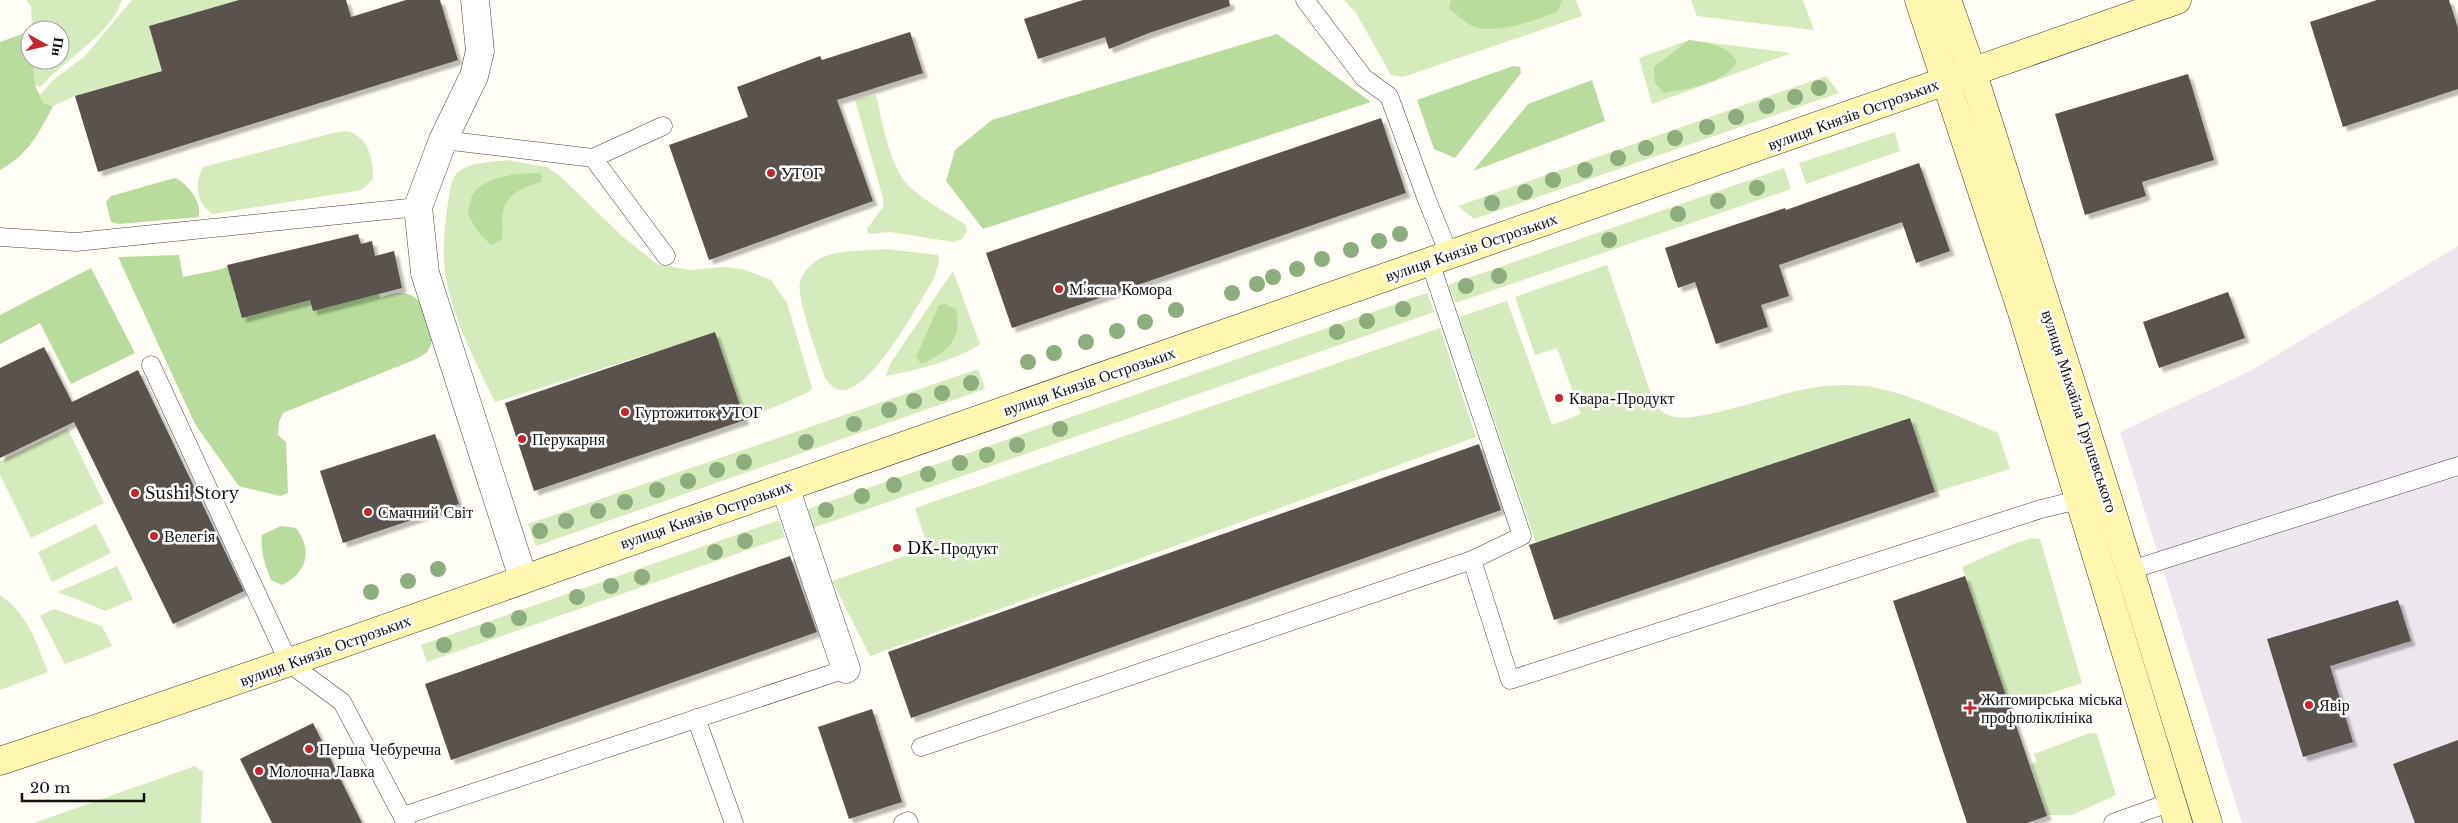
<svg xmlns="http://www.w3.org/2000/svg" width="2458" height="823" viewBox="0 0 2458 823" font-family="'Libre Baskerville',serif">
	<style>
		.industrial { fill: #eee6ef }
		.green { fill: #d5ebbd }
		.forest { fill: #b9dc9c }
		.building { fill: #5a524d; filter: url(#shadow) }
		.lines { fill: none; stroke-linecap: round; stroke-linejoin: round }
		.lane-casing { stroke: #444; stroke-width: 19 }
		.street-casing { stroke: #444; stroke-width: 29 }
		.secondary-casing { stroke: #333; stroke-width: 29 }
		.lane { stroke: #fff; stroke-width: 18 }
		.street { stroke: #fff; stroke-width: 28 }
		.secondary { stroke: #fff6b0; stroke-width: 28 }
		.tree { fill: #8dad7f }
		.poi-dot { fill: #c4262e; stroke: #fff; stroke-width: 2 }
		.labels { text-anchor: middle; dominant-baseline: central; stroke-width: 5; stroke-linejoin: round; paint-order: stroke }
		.street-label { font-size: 16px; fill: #111; stroke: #fff }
		.poi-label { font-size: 16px; fill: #111; stroke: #fff; text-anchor: start }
	</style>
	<defs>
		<filter id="shadow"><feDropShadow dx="4.5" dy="4.5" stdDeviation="1" flood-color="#0004"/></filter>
	</defs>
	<rect width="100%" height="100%" fill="#fffdf5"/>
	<path class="industrial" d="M2458,246V823H2242L2120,432L2250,371Z"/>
	<g class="green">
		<path d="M26,0H122C110,36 64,59 41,87L35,85L33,60H60V30H32L31,6Z"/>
		<path d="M132,0H239L150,26L162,71L75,96L53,106L43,103L39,96L53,80L85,56Z"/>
		<path d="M1344,0H1576L1582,16L1403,77L1391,75L1356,13Z"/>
		<path d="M1691,0H1803L1814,30L1697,16Z"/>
		<path d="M1689,40L1792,53L1652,104L1639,58Z"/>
		<path d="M1826,76L1839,93L1474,219L1458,206Z"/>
		<path d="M876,95C882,121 887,152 901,176C910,193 949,214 966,225L967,231L962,239L954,242L890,232L869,234L867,229L883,207V198L855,100Z"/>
		<path d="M347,131C369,137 373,159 373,179L362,190L213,214C196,204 194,183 203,167L333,133Z"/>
		<path d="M1895,132L1900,151L1806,184L1799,163Z"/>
		<path d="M507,160L547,167L559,175L622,236L657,264L689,270L725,267L743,269L771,280L787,303L812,388L809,392L745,420L715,333L495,402C476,363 454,321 446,278C442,254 444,227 448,203C450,192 450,178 459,171C472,162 492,162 507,160Z"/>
		<path d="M1784,168L1791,189L1455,303L1448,285Z"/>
		<path d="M887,249L938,255L939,262L934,278C919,303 873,389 843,390C835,391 830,384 825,378C819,359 796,298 800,282C803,270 815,260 826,256C844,249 869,251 887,249Z"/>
		<path d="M1607,265L1654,403C1660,410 1665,415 1675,417C1703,421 1770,396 1801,390C1825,385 1854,383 1877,388C1915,396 1961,418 1998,433L2010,469L1935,492L1910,418L1536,543L1459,317L1507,301L1552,425L1581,414L1557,348L1535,355L1515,297Z"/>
		<path d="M953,271L980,344C957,360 914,371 886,376L890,364Z"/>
		<path d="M1427,293L1434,312L810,529L802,511Z"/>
		<path d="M1440,328L1476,437L870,656L832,581L928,548L915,508Z"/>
		<path d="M978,369L985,389L536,546L528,524Z"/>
		<path d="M67,428L104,503L31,538L0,475V461Z"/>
		<path d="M779,520L785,537L427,662L421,645Z"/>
		<path d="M96,524L111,553L52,582L38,552Z"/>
		<path d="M2033,538L2040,539L2082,683L2008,707L1962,567L2018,542Z"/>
		<path d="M117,566L133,599L106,611L58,592Z"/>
		<path d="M0,595C28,614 36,642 48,672L0,690Z"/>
		<path d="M54,609L102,626L112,646L65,664L40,616Z"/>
		<path d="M2090,733L2097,734L2116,795L2072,815H2047L2031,764L2037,762L2034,754Z"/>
		<path d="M195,766L203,772L201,823H34Z"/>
	</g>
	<g class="forest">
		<path d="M1451,0H1562L1558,11C1539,20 1496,34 1475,27C1466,24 1457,14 1449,9Z"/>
		<path d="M30,31V60H33L35,85L43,103L53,106C39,133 28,155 0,170V42Z"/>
		<path d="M1277,34L1371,102L983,229L946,181L955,150L992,120Z"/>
		<path d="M1689,40C1707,43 1727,44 1737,62C1723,84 1688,89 1664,93L1655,83L1654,67Z"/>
		<path d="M1513,66L1520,67L1521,73L1455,158L1434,149L1417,100Z"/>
		<path d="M1592,80L1605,121L1473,171L1528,104Z"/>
		<path d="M540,173L542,177L541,182C528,185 508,193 504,208C501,217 503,229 502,239L491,245L479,233L468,215C469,209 470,201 472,196C483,175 520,173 540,173Z"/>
		<path d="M175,178C187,182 204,205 198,217L119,224L111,222L106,202L111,196Z"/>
		<path d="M179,255L183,277L217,270L258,258L374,273L380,298C387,296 396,292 403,293C425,294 442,336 426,353C424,355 419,357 416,359L283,413L279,422L278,435L286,442L288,493L280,496L242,487L238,485L195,424L118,257Z"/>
		<path d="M91,268L135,353L71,384L40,323L0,344V315Z"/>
		<path d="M946,304L956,310C963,340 946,353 921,364L916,357L939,305Z"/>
		<path d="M281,526L296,528C313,550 307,573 282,585L271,580C265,565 260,552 262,535Z"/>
	</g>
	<g class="building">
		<path d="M239,0H346L351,17L406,0H440L458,60L98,172L75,96L162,71L149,26Z"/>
		<path d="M1083,0H1229L1230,6L1149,33L1109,49L1105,37L1038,59L1024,19Z"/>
		<path d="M2377,0H2449L2458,28V89L2343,127L2310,22Z"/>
		<path d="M910,32L923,73L837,100L873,201L709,260L669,145L748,117L737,87L820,56L822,60Z"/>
		<path d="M2188,74L2214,160L2142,182L2146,196L2085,215L2055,114Z"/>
		<path d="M1381,118L1406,193L1012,328L986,253Z"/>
		<path d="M1919,163L1950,251L1916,263L1902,222L1779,265L1789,296L1761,305L1768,327L1716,344L1695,282L1678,288L1665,248L1785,208L1786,210Z"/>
		<path d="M358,234L361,244L372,241L375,256L394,251L402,288L313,311L310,300L242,318L227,265Z"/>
		<path d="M2228,292L2245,338L2159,368L2143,322Z"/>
		<path d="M715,332L745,420L534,491L505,403Z"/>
		<path d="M44,347L72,402L138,370L244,591L173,624L74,422L0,458V368Z"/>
		<path d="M1910,418L1935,492L1554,620L1529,545Z"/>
		<path d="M435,434L459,504L343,543L320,471Z"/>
		<path d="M1479,444L1501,510L911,718L888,652Z"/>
		<path d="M790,556L817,632L451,760L425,684Z"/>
		<path d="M1965,576L2047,816L2027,823H1967L1893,601Z"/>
		<path d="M2398,600L2411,641L2330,666L2353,742L2303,757L2267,639Z"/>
		<path d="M872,709L902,802L849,819L818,727Z"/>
		<path d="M313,723L362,823H272L240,759Z"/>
		<path d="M2458,740V823H2415L2393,764Z"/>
	</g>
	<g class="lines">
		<g class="lane-casing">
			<g id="lane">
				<path d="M1305,0L1364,78L1389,96L1427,200L1449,254"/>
				<path d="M443,140L593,158L663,126"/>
				<path d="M593,158L666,256"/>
				<path d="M0,237L76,242L418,207"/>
				<path d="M151,365L289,663L342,702L406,823"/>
				<path d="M1472,560L1510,680L2041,509L2078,500"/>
				<path d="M2131,570L2458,466"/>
				<path d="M696,718L734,823"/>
				<path d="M921,747L1472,560L1522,536L1430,262"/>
				<path d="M403,816L846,669"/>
				<path d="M903,823L908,821L909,823"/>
				<path d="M2113,823L2171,802"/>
			</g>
		</g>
		<g class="street-casing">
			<g id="street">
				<path d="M475,0L480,51L474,76L443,140L418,207L425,273L523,578"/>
				<path d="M785,487L846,669"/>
			</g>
		</g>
		<g class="secondary-casing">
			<g id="secondary">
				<path d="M1919,0L2022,312L2178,823"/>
				<path d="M1947,0L1972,71L2106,493L2208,823"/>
				<path d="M0,761C257,676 511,583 766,494C1236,329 1707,166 2177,0"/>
			</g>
		</g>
		<use href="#lane" class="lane"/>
		<use href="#street" class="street"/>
		<use href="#secondary" class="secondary"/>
	</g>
	<g class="tree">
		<circle cx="1819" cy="88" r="8"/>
		<circle cx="1795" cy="97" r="8"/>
		<circle cx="1767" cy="106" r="8"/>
		<circle cx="1736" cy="117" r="8"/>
		<circle cx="1707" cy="127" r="8"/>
		<circle cx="1675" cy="138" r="8"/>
		<circle cx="1646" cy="148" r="8"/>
		<circle cx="1618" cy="158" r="8"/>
		<circle cx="1585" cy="170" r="8"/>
		<circle cx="1553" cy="180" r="8"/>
		<circle cx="1757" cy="188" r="8"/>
		<circle cx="1525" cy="192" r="8"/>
		<circle cx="1718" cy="201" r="8"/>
		<circle cx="1492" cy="203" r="8"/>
		<circle cx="1678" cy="214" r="8"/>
		<circle cx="1400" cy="234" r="8"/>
		<circle cx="1609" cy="240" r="8"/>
		<circle cx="1379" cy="241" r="8"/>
		<circle cx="1351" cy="250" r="8"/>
		<circle cx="1322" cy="259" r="8"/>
		<circle cx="1297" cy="269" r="8"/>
		<circle cx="1499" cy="276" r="8"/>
		<circle cx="1273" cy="277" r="8"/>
		<circle cx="1257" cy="284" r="8"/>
		<circle cx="1466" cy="286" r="8"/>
		<circle cx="1232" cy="293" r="8"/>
		<circle cx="1403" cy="309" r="8"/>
		<circle cx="1176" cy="310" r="8"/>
		<circle cx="1367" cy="321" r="8"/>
		<circle cx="1145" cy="322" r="8"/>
		<circle cx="1117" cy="331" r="8"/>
		<circle cx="1337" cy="332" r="8"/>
		<circle cx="1086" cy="342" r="8"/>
		<circle cx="1054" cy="353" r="8"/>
		<circle cx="1028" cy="362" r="8"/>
		<circle cx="971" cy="383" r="8"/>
		<circle cx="942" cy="393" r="8"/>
		<circle cx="914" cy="401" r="8"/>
		<circle cx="889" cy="410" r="8"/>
		<circle cx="854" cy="424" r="8"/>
		<circle cx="1060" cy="429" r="8"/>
		<circle cx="806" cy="442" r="8"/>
		<circle cx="1017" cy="445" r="8"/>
		<circle cx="987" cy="455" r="8"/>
		<circle cx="744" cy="462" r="8"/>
		<circle cx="960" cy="463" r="8"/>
		<circle cx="717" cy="470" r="8"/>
		<circle cx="928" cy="474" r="8"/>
		<circle cx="688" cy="481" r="8"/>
		<circle cx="894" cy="485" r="8"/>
		<circle cx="657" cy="490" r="8"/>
		<circle cx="862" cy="496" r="8"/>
		<circle cx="625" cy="502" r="8"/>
		<circle cx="826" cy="510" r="8"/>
		<circle cx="598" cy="511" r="8"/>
		<circle cx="566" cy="521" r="8"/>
		<circle cx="540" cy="531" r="8"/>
		<circle cx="745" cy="541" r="8"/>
		<circle cx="715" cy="552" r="8"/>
		<circle cx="438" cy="569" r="8"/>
		<circle cx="642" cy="577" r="8"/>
		<circle cx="408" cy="581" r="8"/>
		<circle cx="611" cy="586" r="8"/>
		<circle cx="371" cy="592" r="8"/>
		<circle cx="577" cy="597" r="8"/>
		<circle cx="519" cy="618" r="8"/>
		<circle cx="488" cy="630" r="8"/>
		<circle cx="444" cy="645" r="8"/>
	</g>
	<g class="poi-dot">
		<circle cx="771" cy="173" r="5"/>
		<circle cx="1059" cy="289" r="5"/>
		<circle cx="1559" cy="398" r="5"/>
		<circle cx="625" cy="412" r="5"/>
		<circle cx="522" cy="439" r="5"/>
		<circle cx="135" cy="493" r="5"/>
		<circle cx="368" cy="512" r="5"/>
		<circle cx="154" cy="536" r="5"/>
		<circle cx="897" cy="548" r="5"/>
		<circle cx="2309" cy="705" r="5"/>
		<path d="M1967.5 700.5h5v5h5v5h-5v5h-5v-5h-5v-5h5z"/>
		<circle cx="309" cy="749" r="5"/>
		<circle cx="259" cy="771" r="5"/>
	</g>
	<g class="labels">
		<g class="street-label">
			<text transform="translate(1853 114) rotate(-20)">вулиця Князів Острозьких</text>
			<text transform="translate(1471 247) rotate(-19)">вулиця Князів Острозьких</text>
			<text transform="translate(1089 381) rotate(-19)">вулиця Князів Острозьких</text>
			<text transform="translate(2080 411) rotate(72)">вулиця Михайла Грушевського</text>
			<text transform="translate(706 514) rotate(-19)">вулиця Князів Острозьких</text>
			<text transform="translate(325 650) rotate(-20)">вулиця Князів Острозьких</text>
		</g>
		<g class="poi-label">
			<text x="781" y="173">УТОГ</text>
			<text x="1069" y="289">М'ясна Комора</text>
			<text x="1569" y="398">Квара-Продукт</text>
			<text x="635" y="412">Гуртожиток УТОГ</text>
			<text x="532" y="439">Перукарня</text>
			<text x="145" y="493">Sushi Story</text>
			<text x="378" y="512">Смачний Світ</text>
			<text x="164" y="536">Велегія</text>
			<text x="907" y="548">DK-Продукт</text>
			<text x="1981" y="699">Житомирська міська<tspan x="1981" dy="18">профполіклініка</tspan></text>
			<text x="2319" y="705">Явір</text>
			<text x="319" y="749">Перша Чебуречна</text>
			<text x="269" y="771">Молочна Лавка</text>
		</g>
	</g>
	<g transform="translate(45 45) rotate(98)"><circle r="24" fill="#ffffff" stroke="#a0a0a0"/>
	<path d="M0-4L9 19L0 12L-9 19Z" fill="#c4262e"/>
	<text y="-8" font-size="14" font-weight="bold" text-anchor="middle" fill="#111111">Пн</text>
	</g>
	<path d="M22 793v8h122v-8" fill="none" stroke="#111111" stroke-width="2.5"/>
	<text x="30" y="793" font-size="15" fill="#111111" stroke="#ffffff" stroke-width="4" paint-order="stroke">20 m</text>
</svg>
